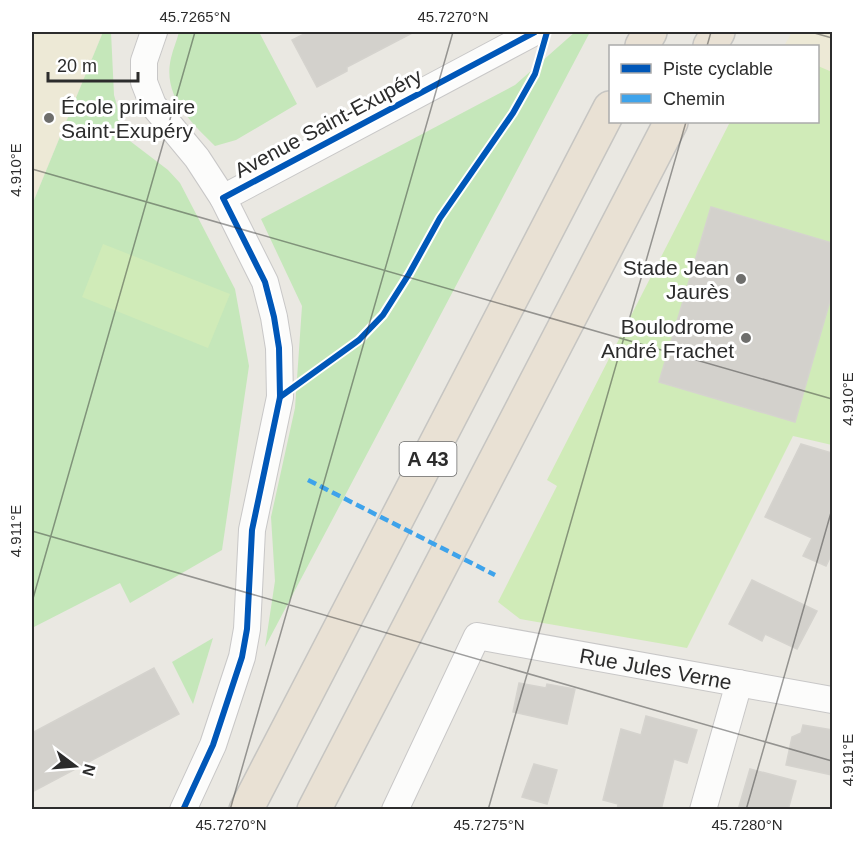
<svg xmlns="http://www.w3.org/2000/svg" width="864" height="841" viewBox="0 0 864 841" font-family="Helvetica,sans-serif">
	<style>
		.education { fill: #ede9d6 }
		.green { fill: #c5e7ba }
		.pitch { fill: #d0ebb8 }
		.building { fill: #d3d1cc; stroke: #d5d3ce; stroke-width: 1.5 }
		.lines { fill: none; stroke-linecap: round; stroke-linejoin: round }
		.minor-casing { stroke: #c8c7c7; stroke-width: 28 }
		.motorway-casing { stroke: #c6c5c2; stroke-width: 36 }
		.minor { stroke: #fcfcfb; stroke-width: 26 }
		.motorway { stroke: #e9e1d4; stroke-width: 33 }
		.quiet { stroke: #3ea3eb; stroke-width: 4.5; stroke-dasharray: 9 4.5; stroke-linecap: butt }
		.cycleway-casing { stroke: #fff; stroke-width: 10 }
		.cycleway { stroke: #0057b8; stroke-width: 6 }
		.ticks { fill: none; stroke: #2c2c2c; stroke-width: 1.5; stroke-opacity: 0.45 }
		.poi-dot { fill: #6e6e6c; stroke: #fff; stroke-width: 2 }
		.labels { text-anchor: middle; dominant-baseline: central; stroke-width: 6; stroke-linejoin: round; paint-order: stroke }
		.shield { fill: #fff; stroke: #6b6b6b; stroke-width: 1.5 }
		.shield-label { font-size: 20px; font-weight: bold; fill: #2c2c2c }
		.poi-label { font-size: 21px; fill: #2c2c2c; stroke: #fff; text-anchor: end }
		.street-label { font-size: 21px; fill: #2c2c2c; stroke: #fff }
		.neatline { fill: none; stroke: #2c2c2c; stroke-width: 2 }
		.ticks-label { font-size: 15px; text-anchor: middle; fill: #2c2c2c }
	</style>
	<rect width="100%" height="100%" fill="#eae8e2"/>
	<g class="education">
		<path d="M32,32H103L32,205Z"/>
		<path d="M792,32H832V72L818,67V46H784Z"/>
	</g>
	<g class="green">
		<path d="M103,32H111L114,95L126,138L168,170L180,183L235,289L249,366L222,550L130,603L120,583L32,628V205Z"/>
		<path d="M179,32H205L213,34L215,32H259L297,104L236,140L215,146C191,122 162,96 171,58C173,49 177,40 179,32Z"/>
		<path d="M575,32H590L265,647L275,581L271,517L295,408L302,306L261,219L515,85Z"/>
		<path d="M213,638L193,704L172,662Z"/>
	</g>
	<g class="pitch">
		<path d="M818,66L832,72V445L793,436L687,648L520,619L498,602L557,486L547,480L730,122H818Z"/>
		<path d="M103,244L230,294L208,348L82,297Z"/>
	</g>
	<g class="building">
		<path d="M308,32H414L347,67V71L317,87L292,40Z"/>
		<path d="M711,207L832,243V294L795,422L659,382Z"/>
		<path d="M801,444L832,453V553L826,566L803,556L812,538L765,517Z"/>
		<path d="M752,580L817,611L797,649L765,634L762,641L729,624Z"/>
		<path d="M154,668L179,714L32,792V733Z"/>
		<path d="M519,683L546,688L547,684L575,689L567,724L513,712Z"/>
		<path d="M646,716L697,730L687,763L674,759L661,810H617L618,804L603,800L621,729L641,735Z"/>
		<path d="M803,725L832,730V775L786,765L792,737L801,733Z"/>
		<path d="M534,764L557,770L547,804L522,797Z"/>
		<path d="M750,769L796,781L788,810H738Z"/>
	</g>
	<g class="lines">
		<g class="minor-casing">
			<g id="minor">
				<path d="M154,32L144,61V82L153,105L197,158L223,198"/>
				<path d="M183,810L213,745L242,657L247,629L252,530L280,397L279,348L274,317L265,282L223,198L535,32"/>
				<path id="s1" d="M395,810L477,636L832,700"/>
				<path d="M703,810L739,683"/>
			</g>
		</g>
		<g class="motorway-casing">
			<g id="motorway">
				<path d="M642,46L650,32"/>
				<path d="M710,46L718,32"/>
				<path d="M246,810L610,108"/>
				<path d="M314,810L671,122"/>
			</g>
		</g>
		<use href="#minor" class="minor"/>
		<use href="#motorway" class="motorway"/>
		<path class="quiet" d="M308,480L495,575"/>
		<g class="cycleway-casing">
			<g id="cycleway">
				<path d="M280,397L359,340L383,315L409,274L440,218L513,113L535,74L547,32"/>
				<path d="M183,810L213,745L242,657L247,629L252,530L280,397L279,348L274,317L265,282L223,198L535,32"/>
			</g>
		</g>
		<use href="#cycleway" class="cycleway"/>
	</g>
	<path class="ticks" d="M811,32L832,38M707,46L711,32M32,169L832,399M32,531L832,761M32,602L195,32M230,810L453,32M488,810L686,122M746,810L832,509"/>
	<g class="poi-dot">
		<circle cx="49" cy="118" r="6"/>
		<circle cx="741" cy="279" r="6"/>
		<circle cx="746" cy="338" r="6"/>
	</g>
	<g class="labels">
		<rect class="shield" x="399.5" y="442" width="57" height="34" rx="4.5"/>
		<g class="shield-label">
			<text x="428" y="459">A 43</text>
		</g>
		<g class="poi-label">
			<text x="61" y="106" text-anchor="start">École primaire<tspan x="61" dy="24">Saint-Exupéry</tspan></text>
			<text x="729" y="267">Stade Jean<tspan x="729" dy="24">Jaurès</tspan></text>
			<text x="734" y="326">Boulodrome<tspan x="734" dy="24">André Frachet</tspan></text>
		</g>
		<g class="street-label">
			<text transform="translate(328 123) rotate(-28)">Avenue Saint-Exupéry</text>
			<text stroke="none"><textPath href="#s1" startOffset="374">Rue Jules Verne</textPath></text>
		</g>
	</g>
	<rect width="864" height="841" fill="none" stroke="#ffffff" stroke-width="66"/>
	<rect x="609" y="45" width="210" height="78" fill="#ffffff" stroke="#ababab" stroke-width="1.5"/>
	<rect x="621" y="64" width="30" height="9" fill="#0057b8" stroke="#ababab" stroke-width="1.5"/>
	<text x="663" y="75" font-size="18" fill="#2c2c2c">Piste cyclable</text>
	<rect x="621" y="94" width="30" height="9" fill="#3ea3eb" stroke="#ababab" stroke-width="1.5"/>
	<text x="663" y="105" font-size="18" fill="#2c2c2c">Chemin</text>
	<g transform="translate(75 766) rotate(106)" stroke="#ffffff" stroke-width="4.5" paint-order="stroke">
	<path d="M0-4.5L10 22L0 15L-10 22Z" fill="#2c2c2c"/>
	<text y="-9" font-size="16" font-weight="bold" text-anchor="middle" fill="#2c2c2c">N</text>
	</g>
	<path d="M48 72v9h90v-9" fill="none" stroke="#2c2c2c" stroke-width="3"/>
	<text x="57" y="72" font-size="18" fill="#2c2c2c" stroke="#ffffff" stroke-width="4.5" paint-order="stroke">20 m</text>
	<rect x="33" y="33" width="798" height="775" class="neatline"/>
	<g class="ticks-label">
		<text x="195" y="22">45.7265°N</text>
		<text x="453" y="22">45.7270°N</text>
		<text transform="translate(16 170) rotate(-90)" y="5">4.910°E</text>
		<text transform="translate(848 399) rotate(-90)" y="5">4.910°E</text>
		<text transform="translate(16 531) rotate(-90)" y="5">4.911°E</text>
		<text transform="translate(848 760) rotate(-90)" y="5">4.911°E</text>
		<text x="231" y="830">45.7270°N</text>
		<text x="489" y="830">45.7275°N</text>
		<text x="747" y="830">45.7280°N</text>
	</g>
</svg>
